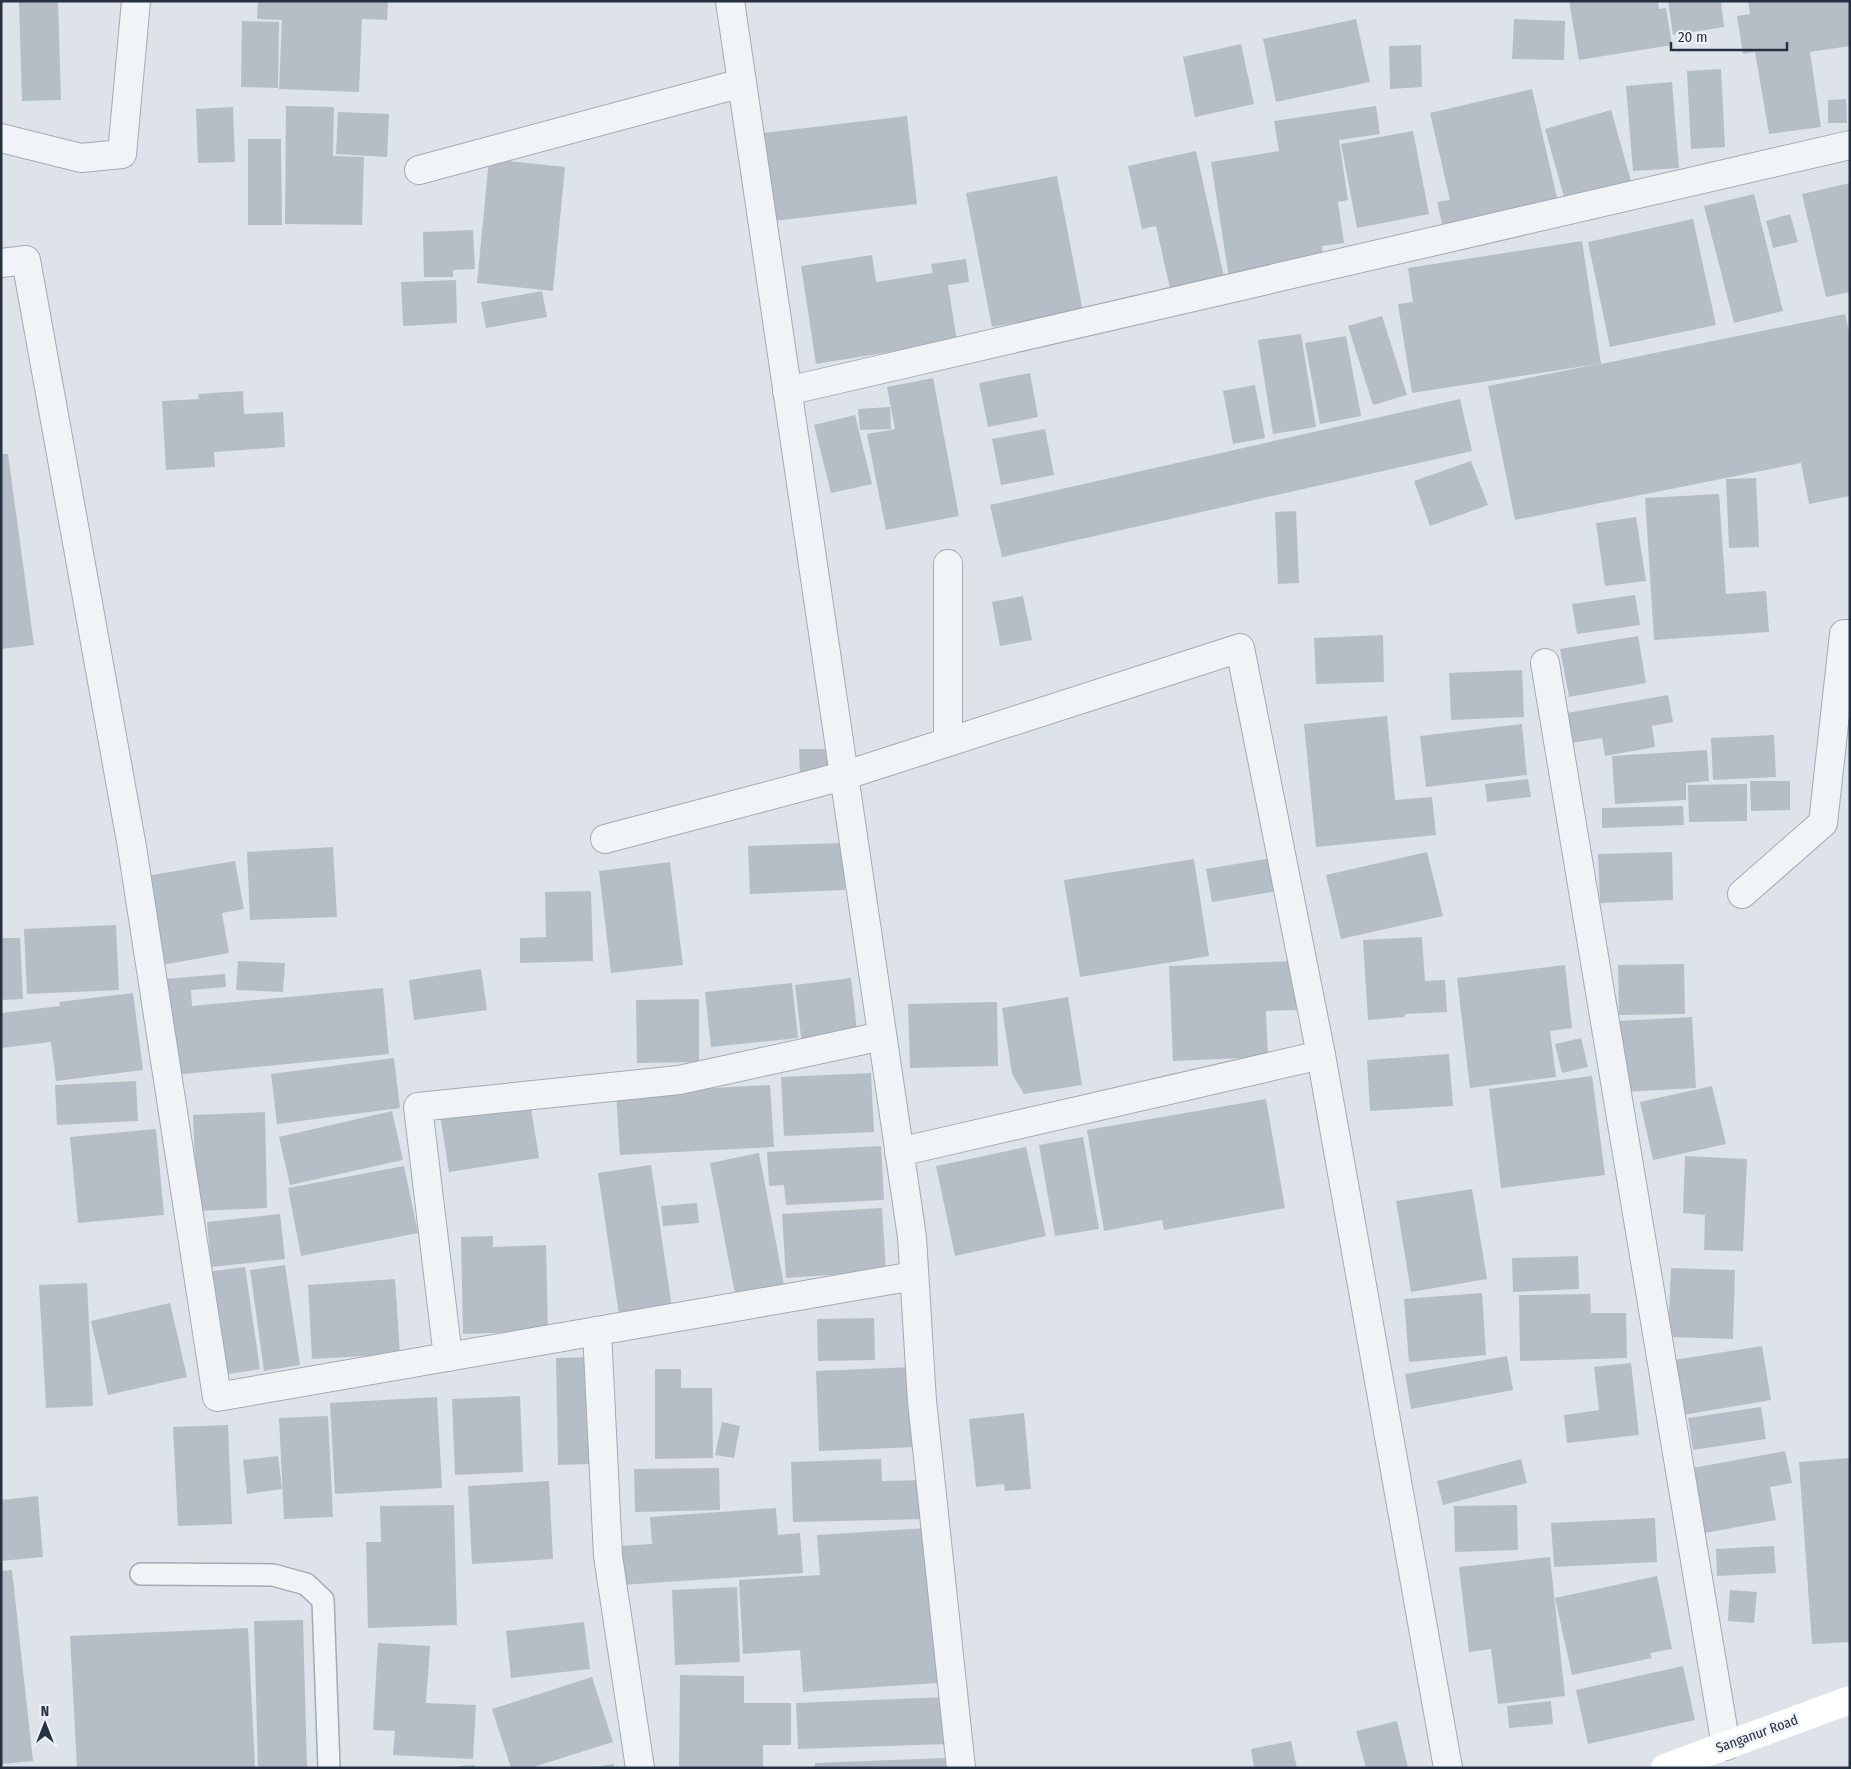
<svg xmlns="http://www.w3.org/2000/svg" width="1851" height="1769" viewBox="0 0 1851 1769" font-family="'Fira Sans Condensed',sans-serif">
	<style>
		.building { fill: #b5bdc7 }
		.lines { fill: none; stroke-linecap: round; stroke-linejoin: round }
		.lane-casing { stroke: #a3aab4; stroke-width: 24 }
		.street-casing { stroke: #a3aab4; stroke-width: 30 }
		.lane { stroke: #f1f4f7; stroke-width: 21 }
		.street { stroke: #f1f4f7; stroke-width: 28 }
		.secondary { stroke: #fff; stroke-width: 28 }
		.labels { text-anchor: middle; dominant-baseline: central; stroke-width: 5; stroke-linejoin: round; paint-order: stroke }
		.street-label { font-size: 14px; fill: #253142; stroke: #eef2f7 }
	</style>
	<rect width="100%" height="100%" fill="#dee3e9"/>
	<g class="building">
		<path d="M19,1H58L61,100L22,101Z"/>
		<path d="M258,1H388L387,20L362,19L359,92L279,89L282,20L257,19Z"/>
		<path d="M1569,1H1658L1659,9L1666,8L1672,45L1579,60Z"/>
		<path d="M1668,1H1721L1724,27L1673,35Z"/>
		<path d="M1748,1H1850V46L1810,52L1821,127L1769,134L1755,52L1743,54L1737,16L1750,14Z"/>
		<path d="M1356,19L1370,82L1276,102L1263,39Z"/>
		<path d="M1514,19L1565,21L1564,60L1512,59Z"/>
		<path d="M242,21L279,22L278,88L241,87Z"/>
		<path d="M1241,44L1254,104L1195,117L1183,57Z"/>
		<path d="M1421,45L1422,87L1390,89L1389,46Z"/>
		<path d="M1721,69L1725,147L1691,149L1687,71Z"/>
		<path d="M1672,82L1679,168L1633,171L1626,86Z"/>
		<path d="M1532,89L1558,202L1443,228L1437,202L1450,200L1430,113Z"/>
		<path d="M1846,99L1847,123H1828V100Z"/>
		<path d="M286,106L334,107L333,156L364,157L362,225L285,224Z"/>
		<path d="M1376,106L1380,134L1339,140L1348,200L1338,202L1344,243L1322,246L1324,264L1229,278L1211,162L1279,151L1274,121Z"/>
		<path d="M233,107L235,162L198,163L196,109Z"/>
		<path d="M1611,110L1631,181L1565,200L1545,129Z"/>
		<path d="M338,112L389,114L387,157L336,154Z"/>
		<path d="M907,116L917,204L774,221L763,133Z"/>
		<path d="M1413,131L1429,214L1357,228L1341,144Z"/>
		<path d="M248,139H281L282,225H248Z"/>
		<path d="M1196,151L1225,281L1171,293L1156,226L1142,229L1128,166Z"/>
		<path d="M489,159L565,167L553,291L477,283Z"/>
		<path d="M1057,176L1083,311L992,327L966,193Z"/>
		<path d="M1850,183V292L1826,297L1802,194Z"/>
		<path d="M1754,194L1783,311L1734,323L1704,206Z"/>
		<path d="M1790,214L1798,242L1773,248L1766,221Z"/>
		<path d="M1693,219L1716,325L1610,347L1588,242Z"/>
		<path d="M473,230L475,269L453,270V277H424L423,232Z"/>
		<path d="M1582,241L1601,364L1845,314L1850,336V496L1809,504L1801,463L1515,520L1488,386L1598,364L1412,393L1398,304L1413,302L1408,268Z"/>
		<path d="M872,255L876,282L933,273L931,264L966,259L969,282L948,285L957,341L816,364L801,266Z"/>
		<path d="M456,280L457,323L403,326L401,282Z"/>
		<path d="M542,291L547,317L486,328L481,302Z"/>
		<path d="M1382,316L1407,395L1373,405L1348,326Z"/>
		<path d="M1301,334L1316,427L1273,434L1258,340Z"/>
		<path d="M1346,336L1361,416L1320,424L1305,343Z"/>
		<path d="M1030,373L1038,417L988,427L979,383Z"/>
		<path d="M933,378L959,516L886,530L867,434L895,429L887,387Z"/>
		<path d="M1255,385L1265,438L1233,444L1223,391Z"/>
		<path d="M243,391L244,414L283,412L285,447L214,452L215,467L166,470L162,401L199,399L198,394Z"/>
		<path d="M1460,399L1472,451L1002,557L990,505Z"/>
		<path d="M890,407L891,429L860,430L858,409Z"/>
		<path d="M855,415L872,484L831,493L814,425Z"/>
		<path d="M1045,429L1054,475L1001,485L992,439Z"/>
		<path d="M1,454H8L34,645L1,649Z"/>
		<path d="M1471,461L1488,505L1430,526L1414,481Z"/>
		<path d="M1756,478L1759,547L1729,548L1726,479Z"/>
		<path d="M1719,494L1726,594L1766,591L1769,632L1654,640L1645,498Z"/>
		<path d="M1296,511L1299,583L1278,584L1275,512Z"/>
		<path d="M1636,517L1646,581L1605,586L1596,523Z"/>
		<path d="M1635,595L1640,625L1577,634L1572,604Z"/>
		<path d="M1023,596L1032,640L1000,646L992,602Z"/>
		<path d="M1383,635L1384,682L1316,684L1314,638Z"/>
		<path d="M1638,636L1646,683L1569,697L1560,649Z"/>
		<path d="M1522,670L1524,717L1451,720L1449,673Z"/>
		<path d="M1668,695L1673,722L1652,726L1655,747L1605,756L1602,738L1572,743L1567,713Z"/>
		<path d="M1387,716L1395,800L1432,797L1436,835L1316,847L1304,724Z"/>
		<path d="M1522,724L1527,775L1426,787L1420,736Z"/>
		<path d="M1774,735L1776,777L1713,780L1711,738Z"/>
		<path d="M799,749H831L832,775L800,776Z"/>
		<path d="M1707,750L1709,781L1686,783V800L1615,804L1612,756Z"/>
		<path d="M1528,779L1531,797L1487,802L1485,784Z"/>
		<path d="M1750,781H1790V810L1751,811Z"/>
		<path d="M1747,784V821L1689,822L1688,785Z"/>
		<path d="M1683,806L1684,825L1602,828V808Z"/>
		<path d="M843,843L845,890L750,894L748,846Z"/>
		<path d="M333,847L337,917L250,920L247,852Z"/>
		<path d="M1427,852L1443,916L1341,939L1326,875Z"/>
		<path d="M1672,852L1673,900L1600,903L1598,854Z"/>
		<path d="M1272,858L1278,891L1212,902L1206,869Z"/>
		<path d="M1194,859L1209,956L1080,977L1064,880Z"/>
		<path d="M235,861L244,909L222,913L229,953L162,965L146,876Z"/>
		<path d="M670,862L683,965L611,973L599,871Z"/>
		<path d="M591,891L593,961L520,963V938L546,937L545,892Z"/>
		<path d="M116,925L119,990L27,994L24,929Z"/>
		<path d="M1422,937L1425,981L1445,980L1447,1012L1405,1014V1017L1368,1020L1363,940Z"/>
		<path d="M1,938H20L23,999L1,1000Z"/>
		<path d="M238,961L285,963L283,992L236,990Z"/>
		<path d="M1295,961L1297,1010L1266,1011L1268,1057L1173,1061L1169,966Z"/>
		<path d="M1684,964L1685,1014L1619,1015L1618,965Z"/>
		<path d="M1565,965L1572,1028L1550,1031L1556,1077L1470,1088L1457,978Z"/>
		<path d="M481,969L487,1010L414,1020L409,980Z"/>
		<path d="M225,974L226,987L191,990L192,1006L383,988L389,1054L174,1075L164,979Z"/>
		<path d="M851,978L858,1038L802,1045L795,985Z"/>
		<path d="M792,983L798,1038L711,1047L705,992Z"/>
		<path d="M133,993L143,1070L56,1081L51,1042L1,1048V1013L60,1006L59,1002Z"/>
		<path d="M1068,997L1082,1085L1024,1094L1012,1074L1002,1008Z"/>
		<path d="M699,999V1062L637,1063L636,1000Z"/>
		<path d="M997,1002L998,1066L910,1068L908,1004Z"/>
		<path d="M1692,1017L1696,1088L1622,1092L1619,1021Z"/>
		<path d="M1581,1038L1588,1067L1562,1073L1555,1044Z"/>
		<path d="M1449,1054L1453,1106L1370,1111L1367,1060Z"/>
		<path d="M394,1058L400,1108L277,1124L271,1074Z"/>
		<path d="M871,1073L874,1132L784,1136L781,1077Z"/>
		<path d="M1592,1076L1605,1175L1501,1188L1489,1089Z"/>
		<path d="M136,1081L138,1121L57,1125L55,1085Z"/>
		<path d="M770,1085L774,1147L620,1155L616,1093Z"/>
		<path d="M1712,1086L1726,1144L1653,1160L1640,1102Z"/>
		<path d="M1266,1099L1285,1208L1164,1230L1162,1220L1104,1231L1087,1130Z"/>
		<path d="M530,1102L539,1158L449,1172L440,1115Z"/>
		<path d="M392,1111L403,1160L290,1185L279,1137Z"/>
		<path d="M265,1112L267,1208L197,1211L193,1115Z"/>
		<path d="M156,1129L164,1215L78,1223L70,1137Z"/>
		<path d="M1083,1137L1099,1229L1055,1236L1039,1145Z"/>
		<path d="M881,1146L884,1200L786,1205L784,1185L769,1186L767,1152Z"/>
		<path d="M1026,1147L1046,1236L955,1256L936,1166Z"/>
		<path d="M759,1153L785,1290L736,1299L710,1163Z"/>
		<path d="M1685,1156L1747,1159L1743,1251L1704,1250L1705,1215L1683,1213Z"/>
		<path d="M651,1165L672,1308L619,1315L598,1173Z"/>
		<path d="M404,1166L418,1233L301,1256L288,1188Z"/>
		<path d="M1472,1189L1487,1279L1411,1292L1396,1201Z"/>
		<path d="M697,1203L699,1223L663,1226L661,1206Z"/>
		<path d="M882,1208L886,1271L786,1278L782,1214Z"/>
		<path d="M280,1214L285,1259L211,1267L207,1222Z"/>
		<path d="M493,1236V1247L546,1245L548,1331L463,1334L461,1237Z"/>
		<path d="M1578,1256L1579,1289L1513,1292L1512,1258Z"/>
		<path d="M285,1265L300,1365L264,1371L250,1270Z"/>
		<path d="M245,1267L260,1369L222,1375L207,1272Z"/>
		<path d="M1671,1268L1735,1270L1733,1339L1668,1337Z"/>
		<path d="M395,1279L400,1354L312,1359L308,1285Z"/>
		<path d="M87,1283L93,1406L46,1408L39,1285Z"/>
		<path d="M1482,1293L1486,1355L1409,1362L1404,1299Z"/>
		<path d="M1590,1294L1591,1313H1626L1627,1358L1520,1361L1519,1295Z"/>
		<path d="M170,1303L187,1377L108,1395L91,1321Z"/>
		<path d="M874,1318L875,1360L818,1361L817,1319Z"/>
		<path d="M1762,1346L1771,1400L1683,1415L1674,1360Z"/>
		<path d="M1507,1356L1513,1390L1411,1409L1405,1374Z"/>
		<path d="M591,1357L593,1464L558,1465L556,1358Z"/>
		<path d="M1631,1363L1639,1435L1567,1443L1564,1415L1599,1410L1594,1367Z"/>
		<path d="M913,1367L917,1447L819,1451L816,1371Z"/>
		<path d="M655,1369H681V1388H712L713,1458L655,1459Z"/>
		<path d="M520,1396L523,1472L455,1475L452,1399Z"/>
		<path d="M437,1397L442,1488L335,1494L330,1403Z"/>
		<path d="M1761,1407L1766,1439L1693,1450L1688,1418Z"/>
		<path d="M1024,1413L1031,1489L1005,1491L1004,1484L976,1487L969,1419Z"/>
		<path d="M328,1416L333,1517L284,1519L279,1418Z"/>
		<path d="M722,1422L740,1426L734,1458L715,1455Z"/>
		<path d="M228,1425L232,1524L178,1526L173,1427Z"/>
		<path d="M1785,1451L1792,1483L1770,1487L1776,1520L1699,1534L1687,1469Z"/>
		<path d="M278,1456L282,1489L247,1494L243,1460Z"/>
		<path d="M1850,1458V1642L1812,1644L1799,1462Z"/>
		<path d="M881,1459L882,1481L928,1480L929,1519L793,1522L791,1462Z"/>
		<path d="M1521,1459L1527,1483L1443,1505L1437,1481Z"/>
		<path d="M719,1468L720,1510L635,1512L634,1469Z"/>
		<path d="M549,1481L553,1559L472,1564L468,1486Z"/>
		<path d="M38,1496L43,1557L1,1561V1500Z"/>
		<path d="M454,1505L457,1625L368,1628L366,1542H381L380,1506Z"/>
		<path d="M1517,1505L1518,1550L1455,1552L1454,1506Z"/>
		<path d="M776,1508L778,1535L800,1533L803,1573L621,1585L618,1546L652,1544L650,1517Z"/>
		<path d="M1655,1518L1657,1562L1554,1567L1551,1523Z"/>
		<path d="M927,1528L937,1683L803,1692L800,1650L743,1654L739,1580L820,1575L817,1535Z"/>
		<path d="M1774,1546L1776,1573L1717,1576L1716,1549Z"/>
		<path d="M1550,1557L1565,1696L1498,1704L1491,1649L1469,1652L1459,1567Z"/>
		<path d="M12,1570L33,1761L1,1764V1571Z"/>
		<path d="M1657,1576L1672,1649L1650,1653L1652,1658L1572,1675L1555,1598Z"/>
		<path d="M737,1587L740,1662L675,1665L672,1590Z"/>
		<path d="M1730,1590L1757,1592L1754,1623L1728,1621Z"/>
		<path d="M303,1620L307,1768H258L254,1621Z"/>
		<path d="M584,1622L590,1669L511,1678L506,1631Z"/>
		<path d="M248,1628L255,1768H77L70,1636Z"/>
		<path d="M378,1643L430,1646L426,1703L476,1705L473,1759L393,1755L395,1731L373,1730Z"/>
		<path d="M1683,1666L1695,1720L1588,1744L1576,1690Z"/>
		<path d="M680,1675L744,1676V1703H791V1745H763V1768H679Z"/>
		<path d="M592,1677L613,1742L530,1768H511L492,1709Z"/>
		<path d="M946,1697L948,1744L798,1749L796,1703Z"/>
		<path d="M1551,1701L1553,1724L1509,1728L1507,1706Z"/>
		<path d="M1397,1721L1408,1768H1366L1356,1731Z"/>
		<path d="M1291,1741L1297,1768H1254L1251,1749Z"/>
		<path d="M945,1758L946,1768H815V1763Z"/>
		<path d="M614,1764V1768H595V1767Z"/>
		<path d="M475,1765V1768H459V1766Z"/>
	</g>
	<g class="lines">
		<g class="lane-casing">
			<path id="lane" d="M141,1574L273,1575L306,1584L323,1600L329,1768"/>
		</g>
		<g class="street-casing">
			<g id="street">
				<path d="M730,1L912,1237L922,1401L961,1768"/>
				<path d="M1,138L81,158L122,154L136,1"/>
				<path d="M419,170L742,83"/>
				<path d="M1,263L26,260L132,847L217,1397L914,1276"/>
				<path d="M787,391L1850,145"/>
				<path d="M948,564V742"/>
				<path d="M1545,663L1726,1746"/>
				<path d="M605,839L843,776L1240,648L1321,1055"/>
				<path d="M1742,894L1823,823L1844,634H1850"/>
				<path d="M899,1152L1321,1055L1448,1768"/>
				<path d="M597,1331L608,1556L640,1768"/>
				<path d="M448,1357L418,1107L679,1080L882,1036"/>
			</g>
		</g>
		<use href="#lane" class="lane"/>
		<use href="#street" class="street"/>
		<path class="secondary" d="M1665,1768L1850,1700"/>
	</g>
	<g class="labels">
		<g class="street-label">
			<text transform="translate(1757 1734) rotate(-20)">Sanganur Road</text>
		</g>
	</g>
	<rect width="1851" height="1769" fill="none" stroke="#253142" stroke-width="5"/>
	<g transform="translate(45 1724)" stroke="#eef2f7" stroke-width="4" paint-order="stroke">
	<path d="M0-4L9 19L0 12L-9 19Z" fill="#253142"/>
	<text y="-8" font-size="14" font-weight="bold" text-anchor="middle" fill="#253142">N</text>
	</g>
	<path d="M1671 42v8h116v-8" fill="none" stroke="#253142" stroke-width="2.5"/>
	<text x="1678" y="42" font-size="15" fill="#253142" stroke="#eef2f7" stroke-width="4" paint-order="stroke">20 m</text>
</svg>
